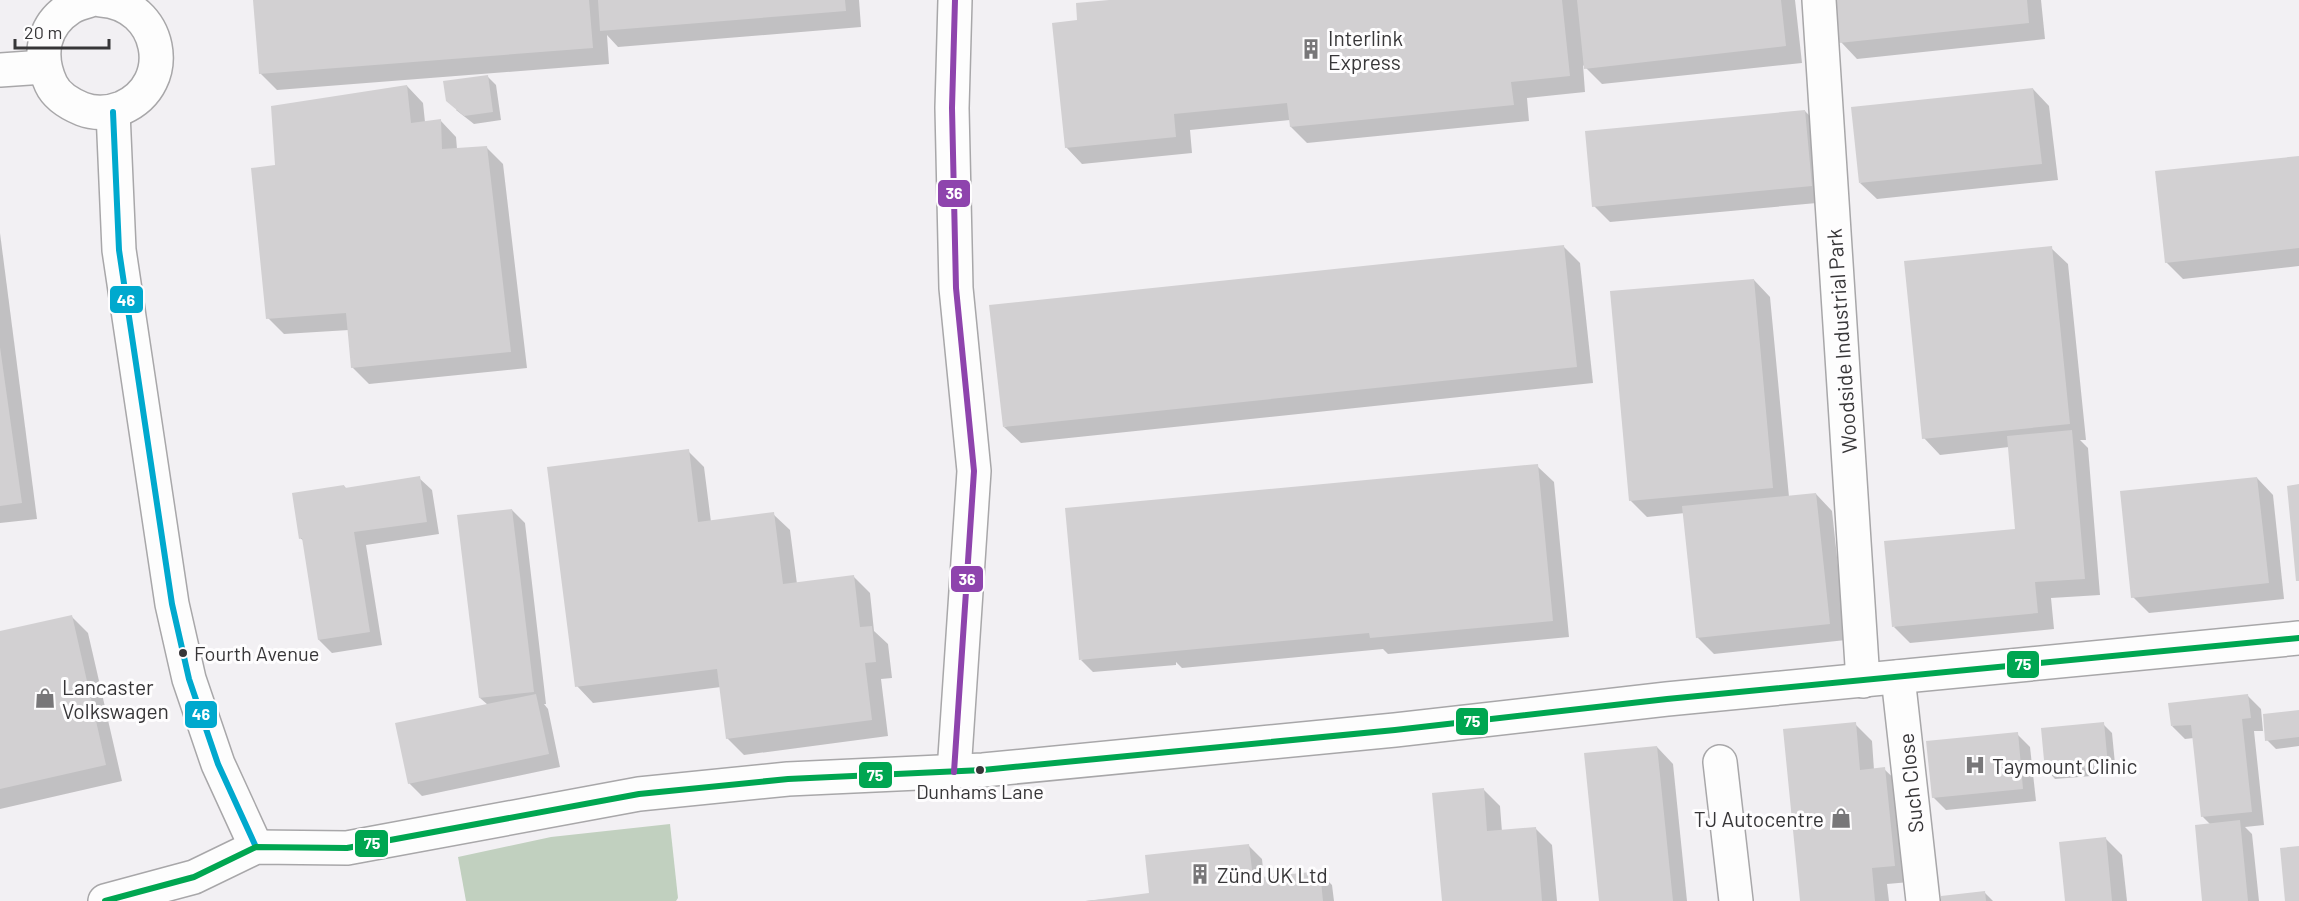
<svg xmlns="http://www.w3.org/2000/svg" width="2299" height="901" viewBox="0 0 2299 901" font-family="Barlow,sans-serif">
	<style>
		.forest { fill: #c1d0bf }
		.shadow { fill: #0003 }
		.building { fill: #d2d0d2 }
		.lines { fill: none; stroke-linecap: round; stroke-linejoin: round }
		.minor-casing { stroke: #a8a7a9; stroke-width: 36 }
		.minor { stroke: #fdfdfd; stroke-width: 33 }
		.bus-1-casing { stroke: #fefdfe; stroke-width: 10 }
		.bus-2-casing { stroke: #fefdfe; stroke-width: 10 }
		.bus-3-casing { stroke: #fefdfe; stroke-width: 10 }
		.bus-1 { stroke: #00a9ce; stroke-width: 6 }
		.bus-2 { stroke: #00a651; stroke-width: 6 }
		.bus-3 { stroke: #8e44ad; stroke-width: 6 }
		.bus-dot { fill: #373638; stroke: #fefdfe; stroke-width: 2 }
		.labels { text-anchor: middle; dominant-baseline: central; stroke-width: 6; stroke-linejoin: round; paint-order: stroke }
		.bus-label { font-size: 20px; fill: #373638; stroke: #fefdfe; text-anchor: start }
		.poi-label { font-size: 21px; fill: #373638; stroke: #fefdfe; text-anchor: start }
		.street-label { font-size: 21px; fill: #373638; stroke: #fefdfe }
		.line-badge { stroke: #fefdfe; stroke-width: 2 }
		.badge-label { font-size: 16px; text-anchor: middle; font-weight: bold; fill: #fff }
	</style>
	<rect width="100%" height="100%" fill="#f2f0f3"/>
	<path class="forest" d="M670,824L678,898L676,901H466L458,857L551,837Z"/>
	<g class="shadow">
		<path d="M255,0H859L861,27L618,47L607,35L609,64L277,90L260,73Z"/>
		<path d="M1125,0H1795L1802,63L1602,84L1583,65L1585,92L1527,98L1529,121L1307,143L1291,127L1290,120L1190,130L1192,153L1082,164L1066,147L1079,21Z"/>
		<path d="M1836,0H2041L2045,39L1857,59L1841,42Z"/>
		<path d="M488,77L496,85L501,120L474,124L456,110Z"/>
		<path d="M407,86L423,103L425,122L440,120L456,137L457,149L486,147L503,164L527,368L369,384L352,367L349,330L284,334L268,318L277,166Z"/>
		<path d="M2033,89L2049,106L2058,180L1877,199L1860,183Z"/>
		<path d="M1805,111L1821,128L1828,202L1610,222L1594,206Z"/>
		<path d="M2299,157V266L2183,279L2166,262Z"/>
		<path d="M0,233L37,519L0,523Z"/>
		<path d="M1564,247L1580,263L1593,383L1021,443L1004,427Z"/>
		<path d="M2051,248L2068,264L2086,440H2080L2088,448L2100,595L2051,598L2054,629L1910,643L1894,627L2016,530L2009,447L1940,455L1924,438Z"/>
		<path d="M1754,280L1770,297L1789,497L1816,494L1832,511L1846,640L1714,654L1697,637L1685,513L1647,517L1630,500Z"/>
		<path d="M688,451L704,467L711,522L773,514L790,530L797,584L853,576L870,593L874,631L888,644L892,678L881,679L888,736L744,755L727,738L721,687L593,703L577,686Z"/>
		<path d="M1537,466L1554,482L1569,637L1388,654L1383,649L1182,668L1176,662V665L1093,672L1081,660Z"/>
		<path d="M419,478L432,490L439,534L366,545L382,645L332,653L319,640L304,541L300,538L344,486L347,489Z"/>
		<path d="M2257,478L2273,495L2284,599L2149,613L2133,597Z"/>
		<path d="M512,510L525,523L546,704H544L548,709L560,767L422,796L409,783L488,705L480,698Z"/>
		<path d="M71,616L88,633L122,781L0,809V633Z"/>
		<path d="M2248,696L2261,709L2263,731H2254L2264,825L2245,827L2252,834L2259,901H2204L2210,824L2203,817L2194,738L2185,739L2172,726Z"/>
		<path d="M2299,712V746L2276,749L2267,740Z"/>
		<path d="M1855,724L1872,741L1874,770L1884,769L1901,785L1910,882L1887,884L1889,901H1801Z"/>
		<path d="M2103,724L2112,733L2116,774L2055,779L2047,770Z"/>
		<path d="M2017,734L2030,747L2036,801L1946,810L1933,797Z"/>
		<path d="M1657,747L1673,764L1687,901H1601Z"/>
		<path d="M1483,789L1500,806L1502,832L1535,828L1552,845L1557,901H1443Z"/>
		<path d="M2106,839L2122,855L2127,901H2067Z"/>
		<path d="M1249,846L1262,859L1264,878L1319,872L1332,885L1334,901H1085L1151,895Z"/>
		<path d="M1985,893L1993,901H1943Z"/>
	</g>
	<g class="building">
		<path d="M253,0H589L593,48L259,74Z"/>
		<path d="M598,0H845L846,11L600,31Z"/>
		<path d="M1109,0H1562L1570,76L1511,82L1514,105L1290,127L1287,103L1174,114L1176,137L1065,148L1052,23L1077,20L1076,3Z"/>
		<path d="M1577,0H1781L1786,46L1584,69Z"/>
		<path d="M1835,0H2027L2029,23L1839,43Z"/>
		<path d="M488,75L493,112L464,116L446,101L443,81Z"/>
		<path d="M407,85L411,123L441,119L442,149L487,146L511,352L351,368L346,313L266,319L251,168L275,165L271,106Z"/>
		<path d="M2033,88L2042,164L1859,183L1851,107Z"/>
		<path d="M1805,110L1812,186L1592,207L1585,131Z"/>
		<path d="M2299,156V248L2165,263L2155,171Z"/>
		<path d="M1564,245L1577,367L1003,427L989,305Z"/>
		<path d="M2052,246L2070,424L1922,439L1904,261Z"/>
		<path d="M1754,279L1773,488L1629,501L1610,291Z"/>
		<path d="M0,347L22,503L0,506Z"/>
		<path d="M2072,430L2085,579L2035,582L2038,613L1892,627L1884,541L2015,529L2007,436Z"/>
		<path d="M689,449L698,522L774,512L783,584L854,575L860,627L872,626L876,662L865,663L872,720L726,739L717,669L575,687L547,467Z"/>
		<path d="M1538,464L1553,621L1370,638L1369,633L1079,660L1065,508Z"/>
		<path d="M420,476L427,522L354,532L370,632L318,640L302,538L299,539L292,493L344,485L345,488Z"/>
		<path d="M2257,477L2269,583L2131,598L2120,491Z"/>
		<path d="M2299,484V581H2296L2287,486Z"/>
		<path d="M1816,493L1830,624L1696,638L1682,506Z"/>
		<path d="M512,509L534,692L479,698L457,515Z"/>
		<path d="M72,615L106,765L0,789V631Z"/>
		<path d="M536,694L549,754L408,784L395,723Z"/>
		<path d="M2248,694L2251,718L2242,719L2252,812L2201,817L2191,725L2171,726L2168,703Z"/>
		<path d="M2299,710V737L2265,741L2263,714Z"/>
		<path d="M1856,722L1860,770L1885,767L1895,866L1872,868L1875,901H1800L1783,729Z"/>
		<path d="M2104,722L2108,766L2045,771L2041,728Z"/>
		<path d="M2018,732L2023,789L1932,798L1926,741Z"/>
		<path d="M1657,746L1673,901H1599L1584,753Z"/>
		<path d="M1484,788L1487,831L1536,827L1542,901H1442L1432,793Z"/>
		<path d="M2240,820L2248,901H2202L2195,825Z"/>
		<path d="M2106,837L2112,901H2065L2059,842Z"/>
		<path d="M1249,844L1253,878L1320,871L1323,901H1086L1149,893L1145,855Z"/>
		<path d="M2299,846V901H2285L2280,848Z"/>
		<path d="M1985,891L1986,901H1941V896Z"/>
	</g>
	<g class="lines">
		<g class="minor-casing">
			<g id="minor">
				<path d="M91,0C84,2 76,4 70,8C42,26 38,56 51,84C57,97 70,104 82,109C95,114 109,113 122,108C178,83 161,4 101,0"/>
				<path d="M1819,0L1863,681"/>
				<path d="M0,70L44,67"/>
				<path d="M113,112L119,250L172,604L189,679L218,764L256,847"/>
				<path d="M1898,677L1923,901"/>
				<path d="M1720,762L1736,901"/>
				<path d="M954,772L974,471L956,288L952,108L955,0"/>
				<path d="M105,901L194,877L256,847L347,848L639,794L788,779L983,770L1395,730L1667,699L2299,638"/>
			</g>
		</g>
		<use href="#minor" class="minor"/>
		<g class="bus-1-casing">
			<path id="bus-1" d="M113,112L119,250L172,604L189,679L218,764L256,847"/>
		</g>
		<g class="bus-2-casing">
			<path id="bus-2" d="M105,901L194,877L256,847L347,848L639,794L788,779L983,770L1395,730L1667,699L2299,638"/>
		</g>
		<g class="bus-3-casing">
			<path id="bus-3" d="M954,772L974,471L956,288L952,108L955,0"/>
		</g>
		<use href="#bus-1" class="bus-1"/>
		<use href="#bus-2" class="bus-2"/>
		<use href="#bus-3" class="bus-3"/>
	</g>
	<defs>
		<g id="building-bare" transform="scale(1.62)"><path d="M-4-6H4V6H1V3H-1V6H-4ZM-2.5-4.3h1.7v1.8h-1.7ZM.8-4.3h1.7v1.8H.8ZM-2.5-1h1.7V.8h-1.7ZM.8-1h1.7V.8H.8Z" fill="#787779" stroke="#fefdfe" stroke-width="2.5" paint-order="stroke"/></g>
		<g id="shop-bare" transform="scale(1.62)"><path d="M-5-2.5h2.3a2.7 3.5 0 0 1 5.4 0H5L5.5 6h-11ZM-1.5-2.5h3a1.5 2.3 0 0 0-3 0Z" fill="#787779" stroke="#fefdfe" stroke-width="2.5" paint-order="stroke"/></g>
		<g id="hospital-bare" transform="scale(1.62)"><path d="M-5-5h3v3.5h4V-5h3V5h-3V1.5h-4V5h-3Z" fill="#787779" stroke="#fefdfe" stroke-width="2.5" paint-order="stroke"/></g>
	</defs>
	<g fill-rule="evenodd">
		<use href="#building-bare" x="1311" y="49"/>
		<use href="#shop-bare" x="45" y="698"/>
		<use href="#hospital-bare" x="1975" y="765"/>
		<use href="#shop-bare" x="1841" y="818"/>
		<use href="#building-bare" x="1200" y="874"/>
	</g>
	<g class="bus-dot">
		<circle cx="183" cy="653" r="5"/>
		<circle cx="980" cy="770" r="5"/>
	</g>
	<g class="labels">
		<g class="bus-label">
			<text x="194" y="653">Fourth Avenue</text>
			<text x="980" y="791" text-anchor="middle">Dunhams Lane</text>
		</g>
		<g class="poi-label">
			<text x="1328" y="37">Interlink<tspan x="1328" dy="24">Express</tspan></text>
			<text x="62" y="686">Lancaster<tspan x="62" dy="24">Volkswagen</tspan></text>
			<text x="1992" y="765">Taymount Clinic</text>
			<text x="1824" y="818" text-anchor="end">TJ Autocentre</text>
			<text x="1217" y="874">Zünd UK Ltd</text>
		</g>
		<g class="street-label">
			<text transform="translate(1841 341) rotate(-94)">Woodside Industrial Park</text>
			<text transform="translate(1910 783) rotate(-96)">Such Close</text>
		</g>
	</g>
	<g class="line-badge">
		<rect x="937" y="179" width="34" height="29" rx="6" fill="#8e44ad"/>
		<rect x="109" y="285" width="35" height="29" rx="6" fill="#00a9ce"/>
		<rect x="950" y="565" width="34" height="28" rx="6" fill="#8e44ad"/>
		<rect x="2006" y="650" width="34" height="29" rx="6" fill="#00a651"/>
		<rect x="184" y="700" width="34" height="29" rx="6" fill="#00a9ce"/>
		<rect x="1455" y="707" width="34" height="29" rx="6" fill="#00a651"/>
		<rect x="858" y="761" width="35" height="28" rx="6" fill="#00a651"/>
		<rect x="354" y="829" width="35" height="29" rx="6" fill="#00a651"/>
	</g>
	<g class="badge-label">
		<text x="954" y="199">36</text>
		<text x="126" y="306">46</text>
		<text x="967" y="585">36</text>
		<text x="2023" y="670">75</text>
		<text x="201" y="720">46</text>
		<text x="1472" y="727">75</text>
		<text x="875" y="781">75</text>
		<text x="372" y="849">75</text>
	</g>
	<path d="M15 39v9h94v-9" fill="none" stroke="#373638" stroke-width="3"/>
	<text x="24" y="39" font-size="18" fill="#373638" stroke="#fefdfe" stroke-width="4.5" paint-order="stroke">20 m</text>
</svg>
